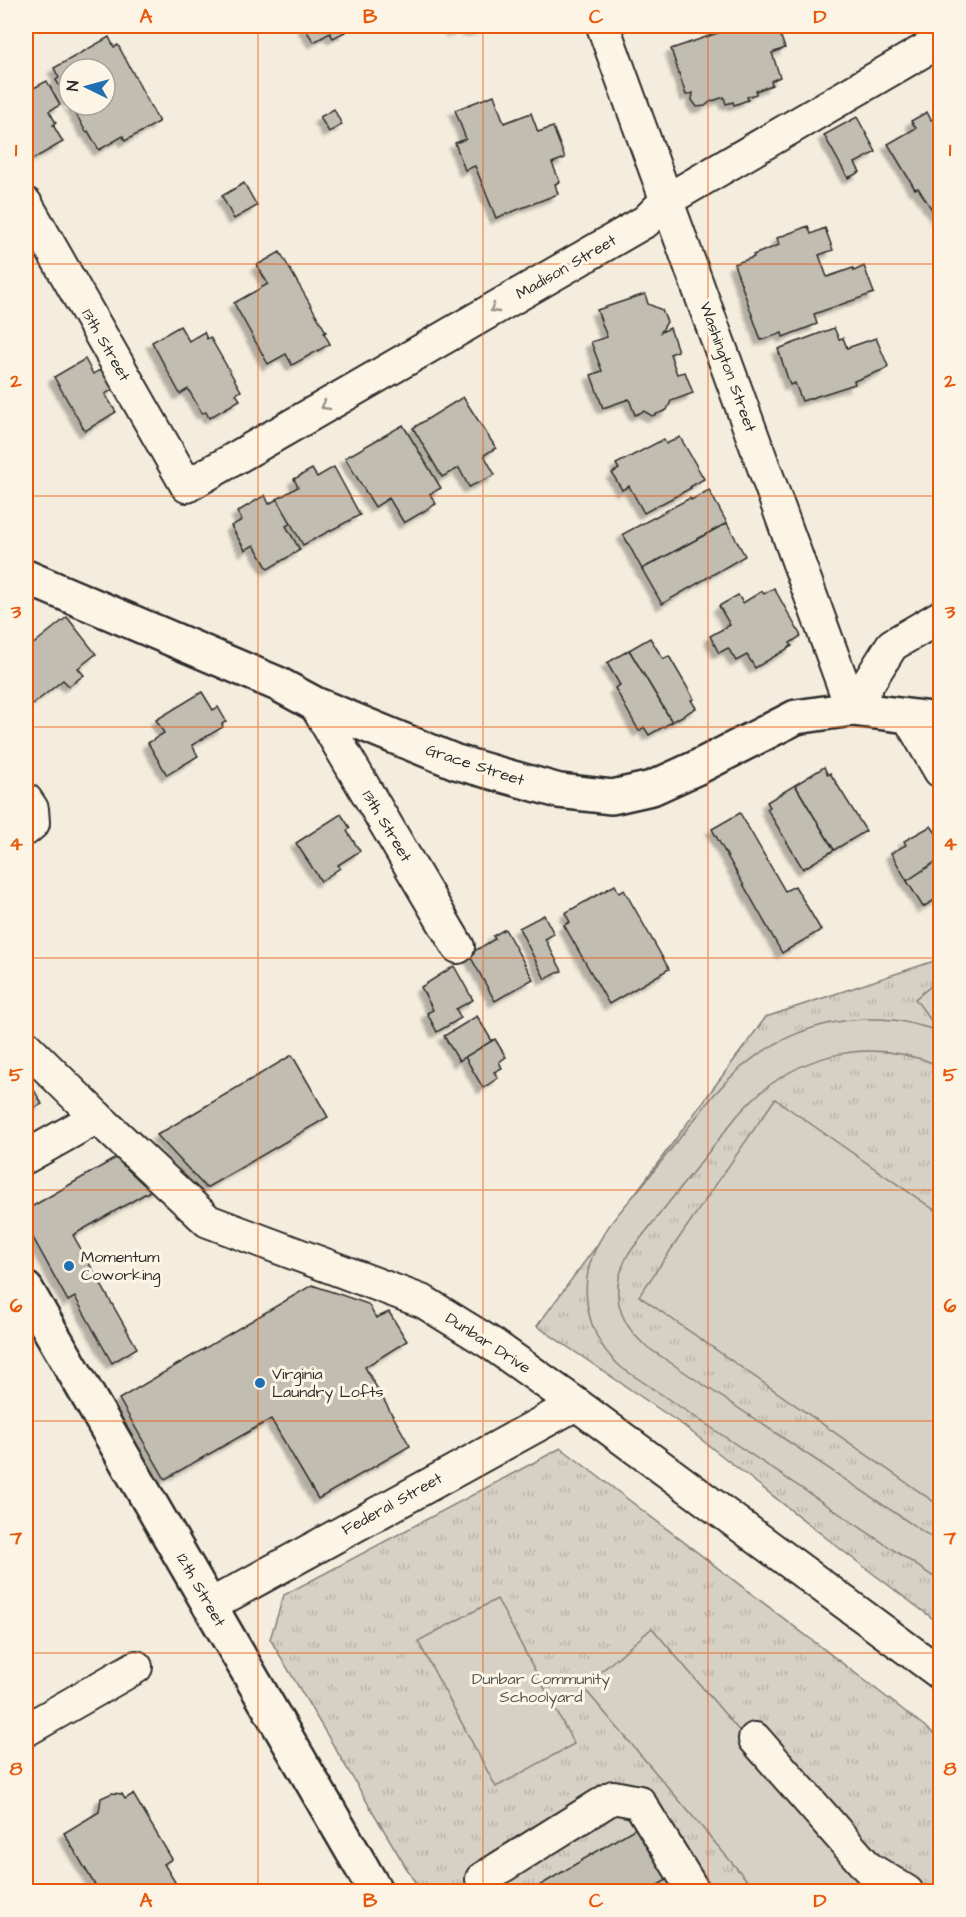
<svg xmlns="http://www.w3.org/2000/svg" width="966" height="1917" viewBox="0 0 966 1917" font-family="'Architects Daughter',sans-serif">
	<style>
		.grass { fill: url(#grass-tufts); stroke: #807e78; stroke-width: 1.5 }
		.pitch { fill: #d6d1c4; stroke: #807e78; stroke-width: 1.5 }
		.building { fill: #c2bdb1; stroke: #2b2b2b; stroke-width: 1.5; filter: url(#shadow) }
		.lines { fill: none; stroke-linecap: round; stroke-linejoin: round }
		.minor-casing { stroke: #2b2b2b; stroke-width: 36 }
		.major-casing { stroke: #2b2b2b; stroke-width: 38 }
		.minor { stroke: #fcf5e5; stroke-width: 32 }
		.major { stroke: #fcf5e5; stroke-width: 33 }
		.oneway { stroke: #949088 }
		.grid { fill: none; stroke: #e8590c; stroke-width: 1.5; stroke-opacity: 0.55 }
		.poi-dot { fill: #1f6fb2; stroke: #fcf5e5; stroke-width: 2 }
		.labels { text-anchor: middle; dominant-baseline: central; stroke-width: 6; stroke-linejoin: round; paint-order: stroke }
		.street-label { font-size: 16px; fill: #2b2b2b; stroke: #fcf5e5 }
		.poi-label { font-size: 16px; fill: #2b2b2b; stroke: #fcf5e5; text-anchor: start }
		.park-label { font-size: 16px; fill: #565451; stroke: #fcf5e5 }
		.neatline { fill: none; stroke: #e8590c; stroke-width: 2 }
		.grid-label { font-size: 20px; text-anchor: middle; font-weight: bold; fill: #e8590c }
	</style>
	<defs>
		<pattern id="grass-tufts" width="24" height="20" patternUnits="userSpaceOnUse" patternTransform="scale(1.5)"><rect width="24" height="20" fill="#d6d1c4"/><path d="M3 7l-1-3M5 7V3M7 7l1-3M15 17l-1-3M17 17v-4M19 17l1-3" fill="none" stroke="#b8b4a9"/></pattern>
		<filter id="shadow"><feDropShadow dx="-5.5" dy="5.5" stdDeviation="1.5" flood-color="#0004"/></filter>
	</defs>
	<rect width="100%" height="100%" fill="#f4edde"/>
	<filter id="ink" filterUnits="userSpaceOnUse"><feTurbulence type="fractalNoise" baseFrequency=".0167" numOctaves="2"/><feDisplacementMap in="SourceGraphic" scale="12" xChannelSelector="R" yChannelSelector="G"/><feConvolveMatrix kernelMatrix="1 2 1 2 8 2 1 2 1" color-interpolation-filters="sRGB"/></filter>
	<g filter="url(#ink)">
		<g class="grass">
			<path d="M940,959V1624L843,1551L684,1426L537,1326L766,1017Z"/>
			<path d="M561,1448L940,1738V1881L928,1892L420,1891L270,1639L284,1595Z"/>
		</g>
		<g class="pitch">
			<path d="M940,979V1066C866,1034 789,1055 737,1116L629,1253C609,1288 616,1321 647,1347L940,1543V1581L622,1368C588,1339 576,1290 596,1248C607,1224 628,1203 645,1182C667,1154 690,1125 713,1096C759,1042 821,1013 893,1020C909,1022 924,1027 939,1031L915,999Z"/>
			<path d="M775,1099L940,1214V1506L639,1296Z"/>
			<path d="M497,1599L574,1744L496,1787L418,1641Z"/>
			<path d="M652,1628L863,1877L846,1891H756L583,1687Z"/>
		</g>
		<g class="building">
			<path d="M303,26H343H341L345,32L333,38L330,33L314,42Z"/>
			<path d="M450,26H485L484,27L475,30L467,29L466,26L452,31Z"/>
			<path d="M738,26H763L764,29L777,26L785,48L772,53L780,77L771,81L772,85L756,91V94L747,97L748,100L734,105L733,102L726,104L724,97L710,102L705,106L697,107L692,100L693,93L686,95L671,49Z"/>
			<path d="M109,37L114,47L118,45L159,122L125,141L123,136L99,150L88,131L86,132L71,105H105V69H69V102L56,80L59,78L54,68Z"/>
			<path d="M47,81L60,105L49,111L56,123L53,125L63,142L26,163V92Z"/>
			<path d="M494,95L504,123L531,113L538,132L553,127L565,158L552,163L560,182L555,184L558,194L496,218L475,166L465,170L455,143L466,139L455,110Z"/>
			<path d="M334,109L342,125L329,132L320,117Z"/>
			<path d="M927,112L931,120L940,114V222L918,188L915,189L888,144L916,128L911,121Z"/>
			<path d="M857,117L876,152L855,163L860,172L848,178L824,135Z"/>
			<path d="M244,183L257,206L234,219L222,196Z"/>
			<path d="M808,226L811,234L825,228L833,250L819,255L827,277L853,268L854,271L864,266L874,293L814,314L817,324L783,337L782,333L761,340L734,264L754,257L753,255L779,245L777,238Z"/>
			<path d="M280,252L326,332L324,333L330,344L292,365L286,354L268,364L234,303L268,284L257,265Z"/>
			<path d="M645,294L648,304L662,310L667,322L661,332L670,328L678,351L670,354L677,374L685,372L693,393L671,401L667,410L652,416L644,411L635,415L629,399L603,408L591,375L602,371L591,342L607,337L597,310Z"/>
			<path d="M180,326L189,341L204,332L207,339L210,337L241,391L236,394L240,400L209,418L206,412L202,413L188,389L180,394L152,342Z"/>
			<path d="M834,328L839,339L843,338L847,348L876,338L888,366L885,369L854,381L855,384L802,401L795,383L790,385L778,349Z"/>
			<path d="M85,359L93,374L102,369L114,389L105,394L116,412L85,431L54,377Z"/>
			<path d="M463,397L496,448L484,455L495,475L469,487L459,468L442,477L413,428Z"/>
			<path d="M403,425L441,488L430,494L436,504L404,523L389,498L375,507L345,458Z"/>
			<path d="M680,437L704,479L690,487L691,488L644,513L629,486L622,490L612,473L619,469L616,464L664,439L666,444Z"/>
			<path d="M334,467L360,515L303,545L277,499L298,487L294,479L312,469L317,477Z"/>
			<path d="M709,490L727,523L642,569L623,534L690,498L691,500Z"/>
			<path d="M265,495L269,504L277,499L291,523L286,526L300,550L268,569L254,545L245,550L231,526L242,520L237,512Z"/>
			<path d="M727,523L745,556L662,604L642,569Z"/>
			<path d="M774,588L801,636L790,643L792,646L755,668L747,655L736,661L728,648L719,653L710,636L730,625L719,606L738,595L743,603L762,591L764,594Z"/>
			<path d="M67,617L96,654L78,668L84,675L69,686L63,680L26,710V650Z"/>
			<path d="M650,638L663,659L669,656L694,699L691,700L696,708L672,722L629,650Z"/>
			<path d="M629,650L672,722L649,735L644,727L639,731L615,688L620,685L607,663Z"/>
			<path d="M202,692L213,710L218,707L226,721L222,724L223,727L192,745L198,756L167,775L148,743L164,733L156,720Z"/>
			<path d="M824,767L828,775L830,773L866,831L834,850L795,785Z"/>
			<path d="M795,785L834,850L803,869L767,809L770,807L767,802Z"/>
			<path d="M740,813L785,891L795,886L821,930L782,953L712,829Z"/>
			<path d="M341,814L350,828L347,831L360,851L338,865L340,868L321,881L296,843Z"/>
			<path d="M931,826L940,839V859L907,881L891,853L906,845L904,841Z"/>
			<path d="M940,859V897L923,907L907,881Z"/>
			<path d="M615,885L619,893L624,890L669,969L609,1004L564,925L570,922L565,913Z"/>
			<path d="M544,915L554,934L545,939L562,971L545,979L519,928Z"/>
			<path d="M505,929L533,979L495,1001L469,954L495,939L493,936Z"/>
			<path d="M454,966L473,1000L456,1009L461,1018L437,1032L427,1013L433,1010L421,987Z"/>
			<path d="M477,1016L492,1041L459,1061L444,1036Z"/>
			<path d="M495,1039L506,1057L499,1062L502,1068L494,1072L498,1078L483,1088L465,1057Z"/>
			<path d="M292,1055L328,1117L206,1188L157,1135Z"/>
			<path d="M26,1076L42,1104L26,1113Z"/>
			<path d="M121,1155L157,1187L73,1235L137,1348L112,1363L75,1297L68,1301L26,1225V1210Z"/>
			<path d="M312,1285L368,1304L376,1318L389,1312L407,1341L365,1367L410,1446L318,1499L271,1419L165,1479L119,1399Z"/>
			<path d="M112,1793L122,1794L125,1799L133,1794L172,1859L164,1864L175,1882L160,1892H99L64,1833L99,1812L101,1798Z"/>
			<path d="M639,1826L670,1878L646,1892H529Z"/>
		</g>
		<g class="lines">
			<g class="minor-casing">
				<g id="minor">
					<path d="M603,26L852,709"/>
					<path d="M26,204L187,486L646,221L667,200L940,41"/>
					<path d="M315,704L458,947"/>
					<path d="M852,709L892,645L940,617"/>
					<path d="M908,716L940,771"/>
					<path d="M26,800L32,809L33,823L26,829"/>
					<path d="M26,1047L97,1117L208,1221L424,1302L492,1344L576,1404L940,1673"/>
					<path d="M26,1157L97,1117"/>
					<path d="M209,1606L576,1404"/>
					<path d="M26,1730L136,1667"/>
					<path d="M755,1739L868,1868L907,1892"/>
					<path d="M482,1879L613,1797L639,1802L694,1892"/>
				</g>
			</g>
			<g class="major-casing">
				<g id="major">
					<path d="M26,577L278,684L315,704L456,762L559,791L612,797L652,788L696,768L796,717L852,709L940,720"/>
					<path d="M26,1289L376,1892"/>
				</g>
			</g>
			<use href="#minor" class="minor"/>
			<use href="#major" class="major"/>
		</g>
		<defs><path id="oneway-chevron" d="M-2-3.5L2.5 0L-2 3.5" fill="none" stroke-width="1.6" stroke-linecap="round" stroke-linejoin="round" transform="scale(1.5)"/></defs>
		<g class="oneway">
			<use href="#oneway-chevron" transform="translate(494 309) rotate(150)"/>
			<use href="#oneway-chevron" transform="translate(325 406) rotate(150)"/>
		</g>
	</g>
	<path class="grid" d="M258,26V1892M483,26V1892M708,26V1892M26,264H940M26,496H940M26,727H940M26,958H940M26,1190H940M26,1421H940M26,1653H940"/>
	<g class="poi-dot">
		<circle cx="69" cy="1266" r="6"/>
		<circle cx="260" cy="1383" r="6"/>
	</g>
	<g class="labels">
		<g class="street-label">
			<text transform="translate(566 267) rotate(-30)">Madison Street</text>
			<text transform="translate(106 345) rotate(60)">13th Street</text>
			<text transform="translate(728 367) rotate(70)">Washington Street</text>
			<text transform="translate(475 765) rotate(18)">Grace Street</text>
			<text transform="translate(387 826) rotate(59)">13th Street</text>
			<text transform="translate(488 1343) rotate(33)">Dunbar Drive</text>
			<text transform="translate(392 1504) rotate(-29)">Federal Street</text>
			<text transform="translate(201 1590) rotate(60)">12th Street</text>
		</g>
		<g class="poi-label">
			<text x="81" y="1257">Momentum<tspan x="81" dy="18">Coworking</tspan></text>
			<text x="272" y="1374">Virginia<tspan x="272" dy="18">Laundry Lofts</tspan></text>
		</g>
		<g class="park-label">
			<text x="541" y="1679">Dunbar Community<tspan x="541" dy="18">Schoolyard</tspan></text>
		</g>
	</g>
	<rect width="966" height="1917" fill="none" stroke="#fcf5e5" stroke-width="66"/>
	<g transform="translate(87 87) rotate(275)"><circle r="28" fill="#fcf5e5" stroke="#a8a49b" stroke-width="1.5"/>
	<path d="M0-4.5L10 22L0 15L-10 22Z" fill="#1f6fb2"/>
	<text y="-9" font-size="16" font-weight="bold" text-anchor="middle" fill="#2b2b2b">N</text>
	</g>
	<rect x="33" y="33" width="900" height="1851" class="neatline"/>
	<g class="grid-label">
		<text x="146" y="23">A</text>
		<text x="370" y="23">B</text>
		<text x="596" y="23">C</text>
		<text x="820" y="23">D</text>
		<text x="16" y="156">1</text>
		<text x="950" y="156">1</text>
		<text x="16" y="387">2</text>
		<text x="950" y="387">2</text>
		<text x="16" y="618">3</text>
		<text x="950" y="618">3</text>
		<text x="16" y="850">4</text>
		<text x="950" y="850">4</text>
		<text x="16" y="1081">5</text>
		<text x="950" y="1081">5</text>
		<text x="16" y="1312">6</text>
		<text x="950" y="1312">6</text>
		<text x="16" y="1544">7</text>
		<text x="950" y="1544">7</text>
		<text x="16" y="1775">8</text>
		<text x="950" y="1775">8</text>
		<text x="146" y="1907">A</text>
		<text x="370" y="1907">B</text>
		<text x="596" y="1907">C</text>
		<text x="820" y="1907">D</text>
	</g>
</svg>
